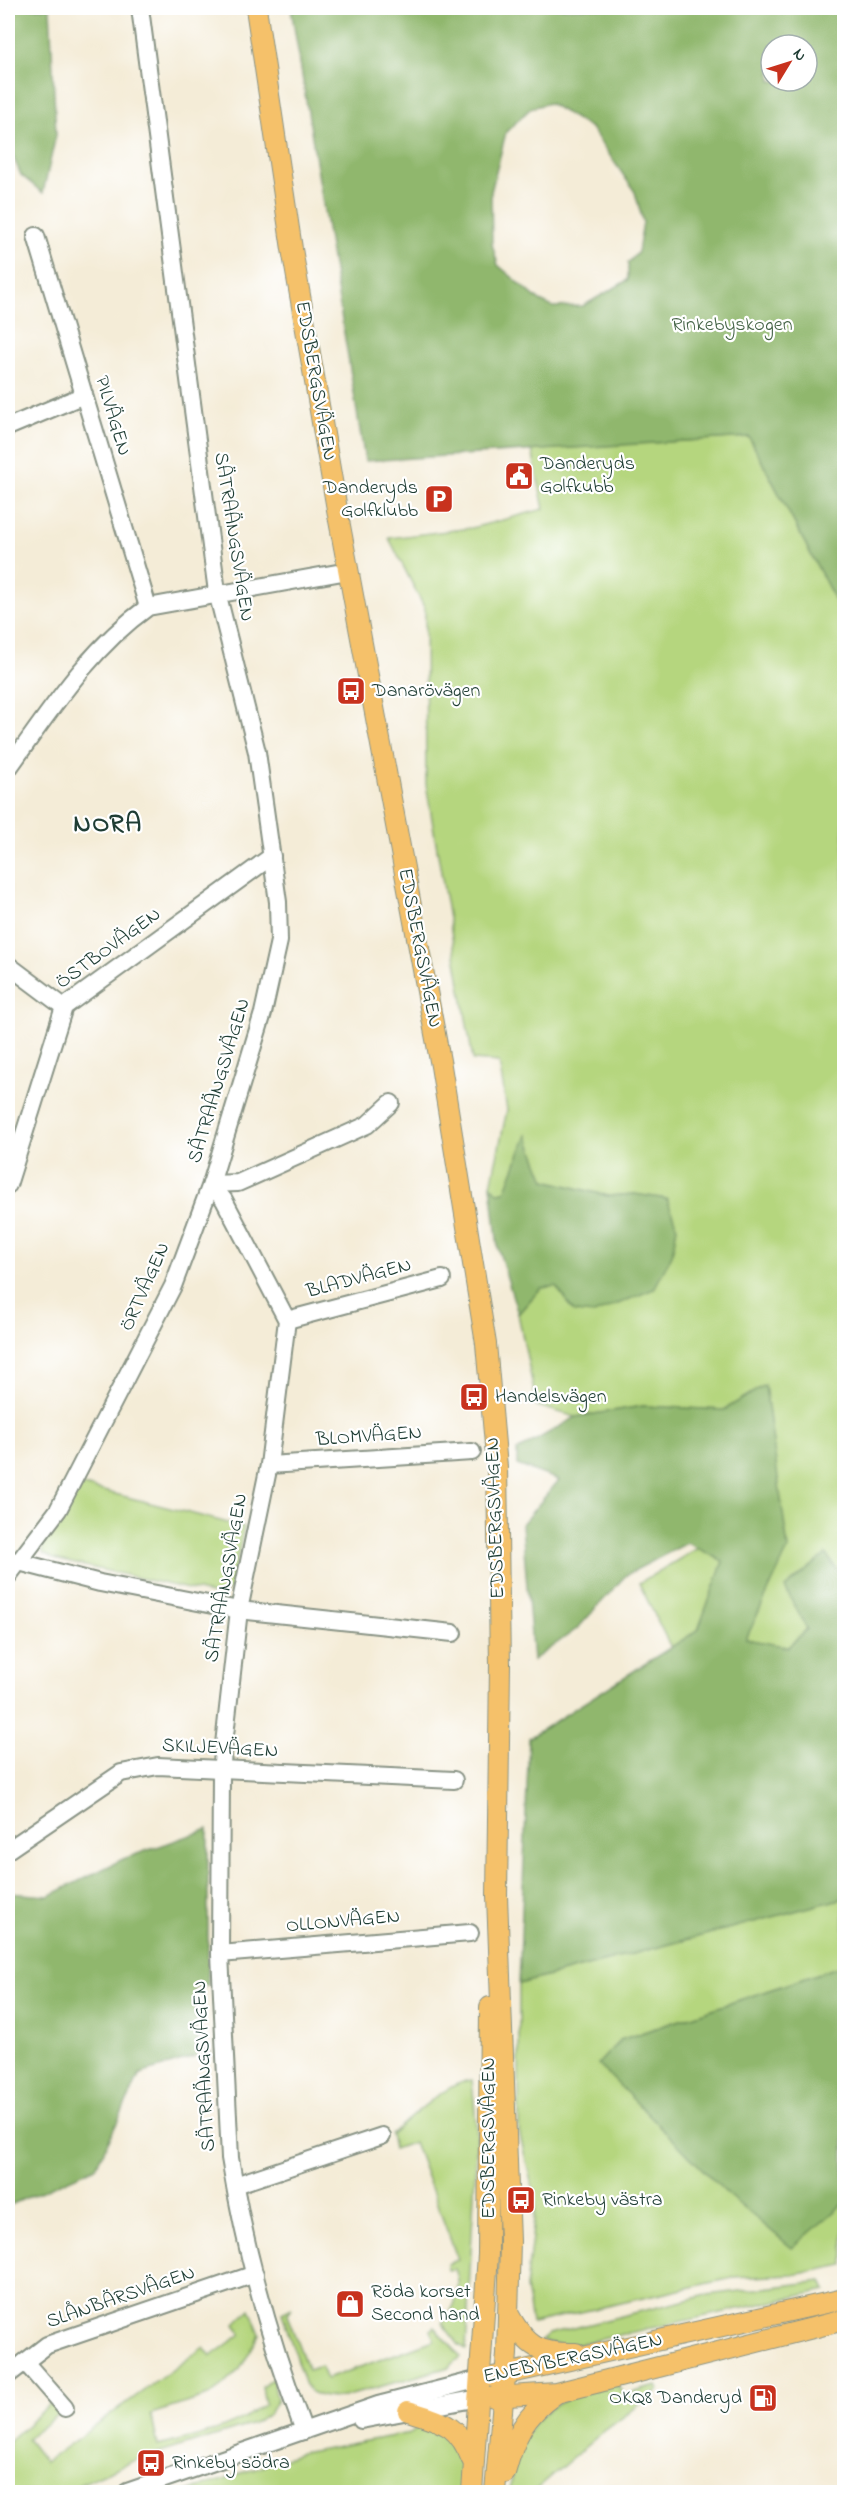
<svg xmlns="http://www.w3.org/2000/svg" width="852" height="2500" viewBox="0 0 852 2500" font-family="'Indie Flower',sans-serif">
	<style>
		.green { fill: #b5d67e; stroke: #6a8a59; stroke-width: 1.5 }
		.forest { fill: #90b76d; stroke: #587a50; stroke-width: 1.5; fill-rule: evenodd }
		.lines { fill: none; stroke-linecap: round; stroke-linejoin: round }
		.minor-casing { stroke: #8a9486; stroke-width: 20 }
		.major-casing { stroke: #8a9486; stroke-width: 22 }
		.minor { stroke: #fff; stroke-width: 16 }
		.major { stroke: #f5c16b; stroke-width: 20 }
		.labels { text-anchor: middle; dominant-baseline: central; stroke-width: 4.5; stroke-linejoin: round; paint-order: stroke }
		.park-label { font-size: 20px; fill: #446346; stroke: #fff }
		.street-label { font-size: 20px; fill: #1f3d34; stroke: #fff }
		.poi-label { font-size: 20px; fill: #1f3d34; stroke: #fff; text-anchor: start }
		.district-label { font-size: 26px; font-weight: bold; letter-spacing: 1.5px; fill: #1f3d34; stroke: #fff }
	</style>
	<rect width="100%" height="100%" fill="#fff"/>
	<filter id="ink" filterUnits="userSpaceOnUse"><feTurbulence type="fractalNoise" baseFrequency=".0167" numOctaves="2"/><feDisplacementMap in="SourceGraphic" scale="12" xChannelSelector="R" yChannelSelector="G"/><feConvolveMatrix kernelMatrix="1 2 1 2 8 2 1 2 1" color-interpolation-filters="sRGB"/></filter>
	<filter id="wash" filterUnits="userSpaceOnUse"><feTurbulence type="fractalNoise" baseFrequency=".008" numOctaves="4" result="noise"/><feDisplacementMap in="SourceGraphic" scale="24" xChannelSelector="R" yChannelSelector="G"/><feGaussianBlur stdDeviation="1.35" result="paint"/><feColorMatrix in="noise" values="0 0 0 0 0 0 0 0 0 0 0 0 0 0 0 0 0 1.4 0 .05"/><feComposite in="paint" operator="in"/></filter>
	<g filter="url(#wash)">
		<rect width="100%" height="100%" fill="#f4ecd7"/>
		<g class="green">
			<path d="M749,437L844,617V1580L826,1554L807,1629L788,1647L746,1639L753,1622L680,1666L639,1583L715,1538L765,1386L724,1410L643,1406L576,1417L537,1406L518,1314L541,1288L556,1286L574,1312L635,1194L608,1196L545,1180L511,1182L505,1192L498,1193L491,1185L507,1110L499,1062L473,1060L426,784L425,609L389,538L472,528L544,509L532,450Z"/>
			<path d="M76,1484L244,1527L231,1587L223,1595H215L54,1559L43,1553L42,1545Z"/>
			<path d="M844,1898V1965L620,2040L792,2247L844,2203V2265L793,2275L732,2278L532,2323L526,2287L536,2203L519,2131V1984Z"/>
			<path d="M472,2080L477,2134L466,2349L459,2345L442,2323C455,2310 463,2287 455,2269L448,2270L447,2264L458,2260L414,2142L394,2149L391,2134C411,2118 447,2082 472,2080Z"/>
			<path d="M822,2281L826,2290L569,2346L541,2341L549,2334L707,2295Z"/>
			<path d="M292,2308L287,2315L308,2370L321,2366L327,2379L434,2340L431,2330L435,2327L461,2357L449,2367L344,2397C330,2399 315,2397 305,2386L282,2313Z"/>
			<path d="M250,2309L260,2334L240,2369L221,2387L208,2396L151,2414L158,2446C196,2436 234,2429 265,2404L262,2387L273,2378L277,2400L269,2414L253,2424L130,2462L63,2492H8V2442L56,2399L62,2411L27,2439L45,2462L204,2347L211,2356L241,2334L235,2324Z"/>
			<path d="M617,2384L624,2395L657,2386L659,2390L599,2435L533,2492H509C512,2477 514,2456 521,2442C541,2404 578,2392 617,2384Z"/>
			<path d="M418,2427C465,2429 465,2453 463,2492H185L301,2453L410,2433Z"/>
		</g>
		<g class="forest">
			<path d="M8,8H50L56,135L43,193L21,175L8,145Z"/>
			<path d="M291,8H844V617L749,437L365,461ZM771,45H807V81H771ZM549,103L591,128L635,192L643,222L638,252L628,263V280L583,306L553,307L540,301L498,265L492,244L491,192L506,132L531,108Z"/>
			<path d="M527,1135L545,1180L608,1196L635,1194L667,1199L677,1227L672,1255L654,1289L594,1314L574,1312L556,1286L541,1288L518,1314L498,1248L491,1185L498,1193L505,1192Z"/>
			<path d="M765,1385L788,1549L746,1639L788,1647L807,1629L785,1588L826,1554L844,1580V1898L519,1984L529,1738L698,1630L723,1561L687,1543L626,1575L578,1628L533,1660L522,1524L559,1480L517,1465V1451L576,1417L643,1406L724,1410Z"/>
			<path d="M208,1829V1986L195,1987L198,2048L211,2052L140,2074L96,2167L8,2206V1893L49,1896L123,1859Z"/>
			<path d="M844,1965V2203L792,2248L728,2195L598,2064L620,2040Z"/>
		</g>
	</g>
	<g filter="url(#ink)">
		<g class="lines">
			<g class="minor-casing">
				<g id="minor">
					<path d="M140,8L217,592L257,752L278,902L279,941L263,1013L211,1184L224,1200L287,1320L269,1465L239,1610L221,1771L220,1954L230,2158C245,2250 271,2344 304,2431"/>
					<path d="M36,236L148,607"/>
					<path d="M8,427L84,395"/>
					<path d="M8,769C50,711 89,649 148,607L348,571"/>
					<path d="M8,965L64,1007"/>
					<path d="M8,1185L64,1007L272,856"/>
					<path d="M287,1320L442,1279"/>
					<path d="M269,1465L472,1452"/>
					<path d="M11,1560L100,1583L239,1610L453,1633"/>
					<path d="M8,1576L58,1510L173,1286L211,1184L238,1183L367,1125L391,1103"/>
					<path d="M8,1850L121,1773L158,1766L454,1780"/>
					<path d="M220,1954L470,1933"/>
					<path d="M235,2185L382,2136"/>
					<path d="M25,2362L65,2408"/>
					<path d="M8,2375L47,2345L255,2274"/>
					<path d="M361,2420L479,2398"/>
					<path d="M127,2492L378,2405L480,2379"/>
				</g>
			</g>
			<g class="major-casing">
				<g id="major">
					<path d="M256,8L292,249L338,515L441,1066L486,1344L497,1467L500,1665L497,1896L510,2241L507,2354L495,2492"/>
					<path d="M509,2315C527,2347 539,2354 576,2353"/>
					<path d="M493,2377L844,2299"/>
					<path d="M493,2397L556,2393L844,2320"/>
					<path d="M408,2411C443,2422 458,2424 472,2460"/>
					<path d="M505,2473C515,2436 524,2416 555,2394"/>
					<path d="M472,2492L488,2254L490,2007"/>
				</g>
			</g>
			<use href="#minor" class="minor"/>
			<use href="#major" class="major"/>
		</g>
	</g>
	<defs>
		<g id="civic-square" transform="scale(1.5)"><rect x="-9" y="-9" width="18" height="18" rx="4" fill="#c8321e" stroke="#fff"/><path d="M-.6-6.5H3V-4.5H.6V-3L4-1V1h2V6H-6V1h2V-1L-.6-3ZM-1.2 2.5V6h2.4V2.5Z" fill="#fff"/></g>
		<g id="parking-square" transform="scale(1.5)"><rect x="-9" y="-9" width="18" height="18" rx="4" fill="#c8321e" stroke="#fff"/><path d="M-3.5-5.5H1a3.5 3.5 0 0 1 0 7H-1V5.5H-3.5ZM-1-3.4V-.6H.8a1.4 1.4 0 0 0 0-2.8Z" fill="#fff"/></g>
		<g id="bus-square" transform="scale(1.5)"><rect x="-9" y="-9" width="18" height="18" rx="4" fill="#c8321e" stroke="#fff"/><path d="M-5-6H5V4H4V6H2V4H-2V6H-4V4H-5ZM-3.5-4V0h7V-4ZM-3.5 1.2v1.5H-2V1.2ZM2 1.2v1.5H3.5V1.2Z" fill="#fff"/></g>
		<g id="shop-square" transform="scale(1.5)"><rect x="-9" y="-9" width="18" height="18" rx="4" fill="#c8321e" stroke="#fff"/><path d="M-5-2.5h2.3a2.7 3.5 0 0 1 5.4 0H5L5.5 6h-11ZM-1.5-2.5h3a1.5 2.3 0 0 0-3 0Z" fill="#fff"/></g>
		<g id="fuel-square" transform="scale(1.5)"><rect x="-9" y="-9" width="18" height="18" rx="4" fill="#c8321e" stroke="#fff"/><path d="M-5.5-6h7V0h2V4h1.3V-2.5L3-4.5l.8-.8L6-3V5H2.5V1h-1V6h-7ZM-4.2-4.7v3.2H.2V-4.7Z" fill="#fff"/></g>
	</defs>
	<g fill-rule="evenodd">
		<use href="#civic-square" x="519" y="476"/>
		<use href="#parking-square" x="439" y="499"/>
		<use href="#bus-square" x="351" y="691"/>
		<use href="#bus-square" x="474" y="1397"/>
		<use href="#bus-square" x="521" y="2200"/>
		<use href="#shop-square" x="350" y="2304"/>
		<use href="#fuel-square" x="763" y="2398"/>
		<use href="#bus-square" x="151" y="2463"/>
	</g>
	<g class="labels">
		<g class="park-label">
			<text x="732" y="325">Rinkebyskogen</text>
		</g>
		<g class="street-label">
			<text transform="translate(315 381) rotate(80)">EDSBERGSVÄGEN</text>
			<text transform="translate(112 416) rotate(73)">PILVÄGEN</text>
			<text transform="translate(233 537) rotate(81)">SÄTRAÄNGSVÄGEN</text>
			<text transform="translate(419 948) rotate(79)">EDSBERGSVÄGEN</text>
			<text transform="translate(109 949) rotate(-36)">ÖSTBOVÄGEN</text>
			<text transform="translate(220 1081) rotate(-73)">SÄTRAÄNGSVÄGEN</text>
			<text transform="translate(359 1279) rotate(-15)">BLADVÄGEN</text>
			<text transform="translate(146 1287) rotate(-66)">ÖRTVÄGEN</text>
			<text transform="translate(369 1437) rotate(-4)">BLOMVÄGEN</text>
			<text transform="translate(496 1518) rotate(-92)">EDSBERGSVÄGEN</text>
			<text transform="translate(227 1578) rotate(-80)">SÄTRAÄNGSVÄGEN</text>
			<text transform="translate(220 1749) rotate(3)">SKILJEVÄGEN</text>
			<text transform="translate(343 1922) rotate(-5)">OLLONVÄGEN</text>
			<text transform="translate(205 2066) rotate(-93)">SÄTRAÄNGSVÄGEN</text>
			<text transform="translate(489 2138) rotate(-90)">EDSBERGSVÄGEN</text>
			<text transform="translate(121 2298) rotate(-19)">SLÅNBÄRSVÄGEN</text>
			<text transform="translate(573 2359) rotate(-12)">ENEBYBERGSVÄGEN</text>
		</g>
		<g class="poi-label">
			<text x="540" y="464">Danderyds<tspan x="540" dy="23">Golfkubb</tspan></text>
			<text x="418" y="488" text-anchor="end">Danderyds<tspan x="418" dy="23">Golfklubb</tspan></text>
			<text x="372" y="691">Danarövägen</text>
			<text x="495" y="1397">Handelsvägen</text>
			<text x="542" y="2200">Rinkeby västra</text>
			<text x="371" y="2292">Röda korset<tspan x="371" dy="23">Second hand</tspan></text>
			<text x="742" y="2398" text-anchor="end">OKQ8 Danderyd</text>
			<text x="172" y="2463">Rinkeby södra</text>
		</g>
		<g class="district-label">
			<text x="108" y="825">NORA</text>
		</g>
	</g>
	<rect width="852" height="2500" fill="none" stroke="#fff" stroke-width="30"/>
	<g transform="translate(789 63) rotate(52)"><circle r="28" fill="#ffffff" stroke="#a5b1ae" stroke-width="1.5"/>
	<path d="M0-4.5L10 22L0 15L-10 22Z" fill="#c8321e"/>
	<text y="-9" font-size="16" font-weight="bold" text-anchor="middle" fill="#1f3d34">N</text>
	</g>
</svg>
